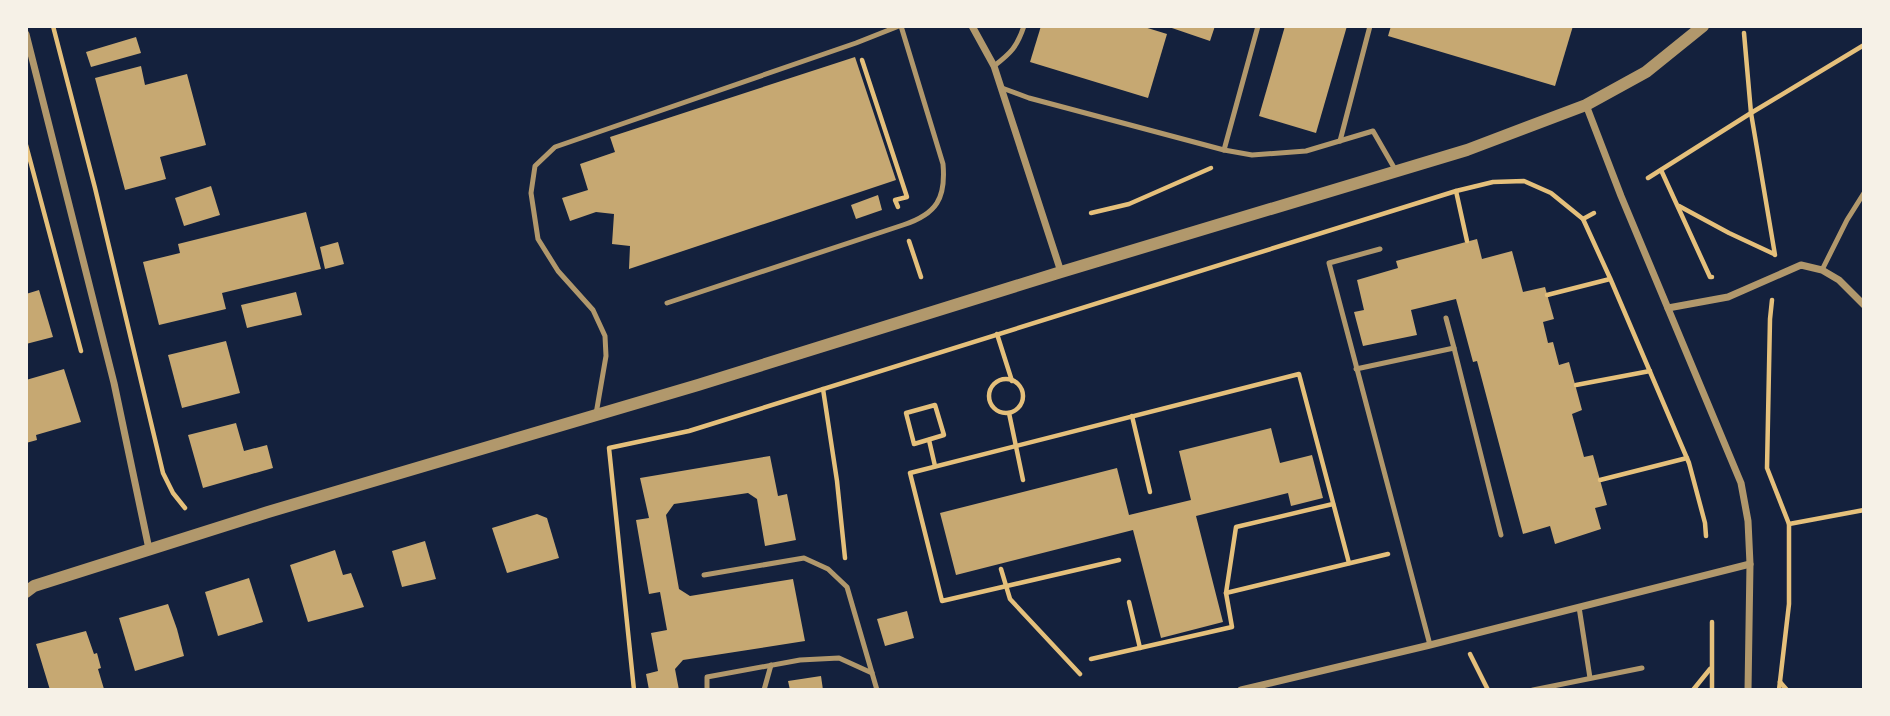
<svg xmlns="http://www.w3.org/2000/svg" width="1890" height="716" viewBox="0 0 1890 716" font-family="Montserrat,sans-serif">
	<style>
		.building { fill: #c6a872 }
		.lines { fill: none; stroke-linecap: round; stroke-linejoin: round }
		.path { stroke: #e5c07b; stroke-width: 4.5 }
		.service { stroke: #b1986c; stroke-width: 5 }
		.minor { stroke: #b1986c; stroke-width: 7 }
		.tertiary { stroke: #b1986c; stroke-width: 12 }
	</style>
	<rect width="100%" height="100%" fill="#14213d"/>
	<g class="building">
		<path d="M1041,26H1141L1167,34L1148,98L1030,62Z"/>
		<path d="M1166,26H1215L1210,41Z"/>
		<path d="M1285,26H1347L1316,133L1259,116Z"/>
		<path d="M1391,26H1573L1555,86L1388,36Z"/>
		<path d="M136,37L141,53L91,67L86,52Z"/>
		<path d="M855,57L896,180L629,269L630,246L612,244L614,214L596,212L570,221L562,198L588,190L580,164L615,152L610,137Z"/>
		<path d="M141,66L145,85L187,74L206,145L160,157L166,179L125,190L95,78Z"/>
		<path d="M211,186L220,215L184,226L175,198Z"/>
		<path d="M878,195L882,210L856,219L851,205Z"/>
		<path d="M306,212L321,269L222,293L226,309L159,325L143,262L180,253L178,244Z"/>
		<path d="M1477,239L1482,259L1512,251L1523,292L1545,287L1554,319L1543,322L1548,343L1553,342L1559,365L1569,362L1582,410L1572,414L1584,457L1593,455L1607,505L1595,508L1601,529L1555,544L1550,526L1523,534L1477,361L1473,362L1456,299L1411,310L1417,335L1363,346L1354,312L1364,310L1357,280L1398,268L1396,261Z"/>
		<path d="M338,242L344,264L325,269L320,247Z"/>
		<path d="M39,290L53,337L26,344V294Z"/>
		<path d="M296,292L302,315L247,328L241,305Z"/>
		<path d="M226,341L240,393L182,408L168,355Z"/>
		<path d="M64,369L81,422L36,435L37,440L26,443V380Z"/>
		<path d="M236,423L244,451L267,445L273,468L203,488L188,435Z"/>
		<path d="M1271,428L1280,463L1312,455L1323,498L1291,506L1288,493L1196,516L1223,622L1161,638L1133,530L956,575L940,513L1117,468L1129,515L1191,500L1179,451Z"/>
		<path d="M770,456L778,496L787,494L796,540L765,546L757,499L748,493L674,504L666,515L679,589L690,596L793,579L805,641L683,660L675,669L679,690H649L646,674L658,671L651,633L667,630L660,592L649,594L641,549L636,520L649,518L640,478Z"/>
		<path d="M537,514L547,518L559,558L507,573L492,528Z"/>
		<path d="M425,541L436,579L402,587L392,551Z"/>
		<path d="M335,550L343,575L351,573L364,607L308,622L290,565Z"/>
		<path d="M249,578L263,622L218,636L205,592Z"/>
		<path d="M168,604L177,629L184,656L135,671L119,618Z"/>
		<path d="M907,611L914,638L885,646L877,619Z"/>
		<path d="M86,631L94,654L97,653L101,668L98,669L104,689L50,690L36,644Z"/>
		<path d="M821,676L823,690H790L788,681Z"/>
	</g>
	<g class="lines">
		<g class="path">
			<path d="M53,26L95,188L163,473L173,493L185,508"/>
			<path d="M1744,33L1751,113L1775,255"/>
			<path d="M862,60L907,197L895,200L898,207"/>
			<path d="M26,145L81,351"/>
			<path d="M1661,170L1710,277H1712"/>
			<path d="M1648,178L1751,113L1864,45"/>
			<path d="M1456,191L1467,241"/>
			<path d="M1679,206L1729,233L1774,254"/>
			<path d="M1091,213L1129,204L1211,168"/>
			<path d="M1583,219L1594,213"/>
			<path d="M909,241L921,277"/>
			<path d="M1547,295L1610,279"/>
			<path d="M1772,300L1770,319L1767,468L1789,524V604L1779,690"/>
			<path d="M997,334L1012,381"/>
			<circle cx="1006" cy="396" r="17"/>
			<path d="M1576,385L1650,371"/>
			<path d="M823,389L837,481L845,558"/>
			<path d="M935,405L944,435L914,444L906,413Z"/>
			<path d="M1009,413L1023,480"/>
			<path d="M1132,416L1150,492"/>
			<path d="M929,440L935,466"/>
			<path d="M1600,480L1687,458"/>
			<path d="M1789,524L1864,510"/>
			<path d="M1119,560L942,601L910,473L1299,374L1349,563"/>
			<path d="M1001,569L1010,599L1080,674"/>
			<path d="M1226,593L1388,554"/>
			<path d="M1129,602L1140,648"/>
			<path d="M1470,654L1488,690"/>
			<path d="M1091,659L1232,627L1226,593L1236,527L1333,504"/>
			<path d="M1780,682L1787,690"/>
			<path d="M634,690L609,448L689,431L1456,191L1493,182L1524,181L1551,193L1583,219L1610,278L1689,463L1705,523L1706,536"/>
			<path d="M1693,690L1710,669"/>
			<path d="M1712,690V622"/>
		</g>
		<g class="service">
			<path d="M994,66C1011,53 1017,47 1024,26"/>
			<path d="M1002,88L1029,98L1224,150L1252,155L1306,151L1373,131L1396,171"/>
			<path d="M1340,141L1370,26"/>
			<path d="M1224,150L1258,26"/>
			<path d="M1380,249L1329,263L1430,645"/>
			<path d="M1822,270L1847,220L1864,193"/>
			<path d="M667,303L903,225C937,214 946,198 943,164L901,26"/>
			<path d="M1446,318L1454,348"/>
			<path d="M1356,369L1454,348L1501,535"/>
			<path d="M596,414L606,356L605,336L593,310L558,271L538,239L531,193L535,166L555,147L856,43L899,26"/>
			<path d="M704,575L804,558L828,569L847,587L877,690"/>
			<path d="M1579,607L1590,678"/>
			<path d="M707,690V677L800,660L839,658L872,673"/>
			<path d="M764,690L771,665"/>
			<path d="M1533,690L1642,668"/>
		</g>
		<g class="minor">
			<path d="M972,26L994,66L1061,272"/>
			<path d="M26,34L114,383L149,549"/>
			<path d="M1586,105L1621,196L1741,483L1748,521L1750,564L1748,690"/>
			<path d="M1668,308L1728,297L1801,265L1822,270L1839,280L1864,305"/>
			<path d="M1241,690L1430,645L1750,564"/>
		</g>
		<path class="tertiary" d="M26,592L34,586L268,512L698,385L1061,272L1467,150L1586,105L1646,72L1703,26"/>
	</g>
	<rect width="1890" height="716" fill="none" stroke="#f6f1e7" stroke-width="56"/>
</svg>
